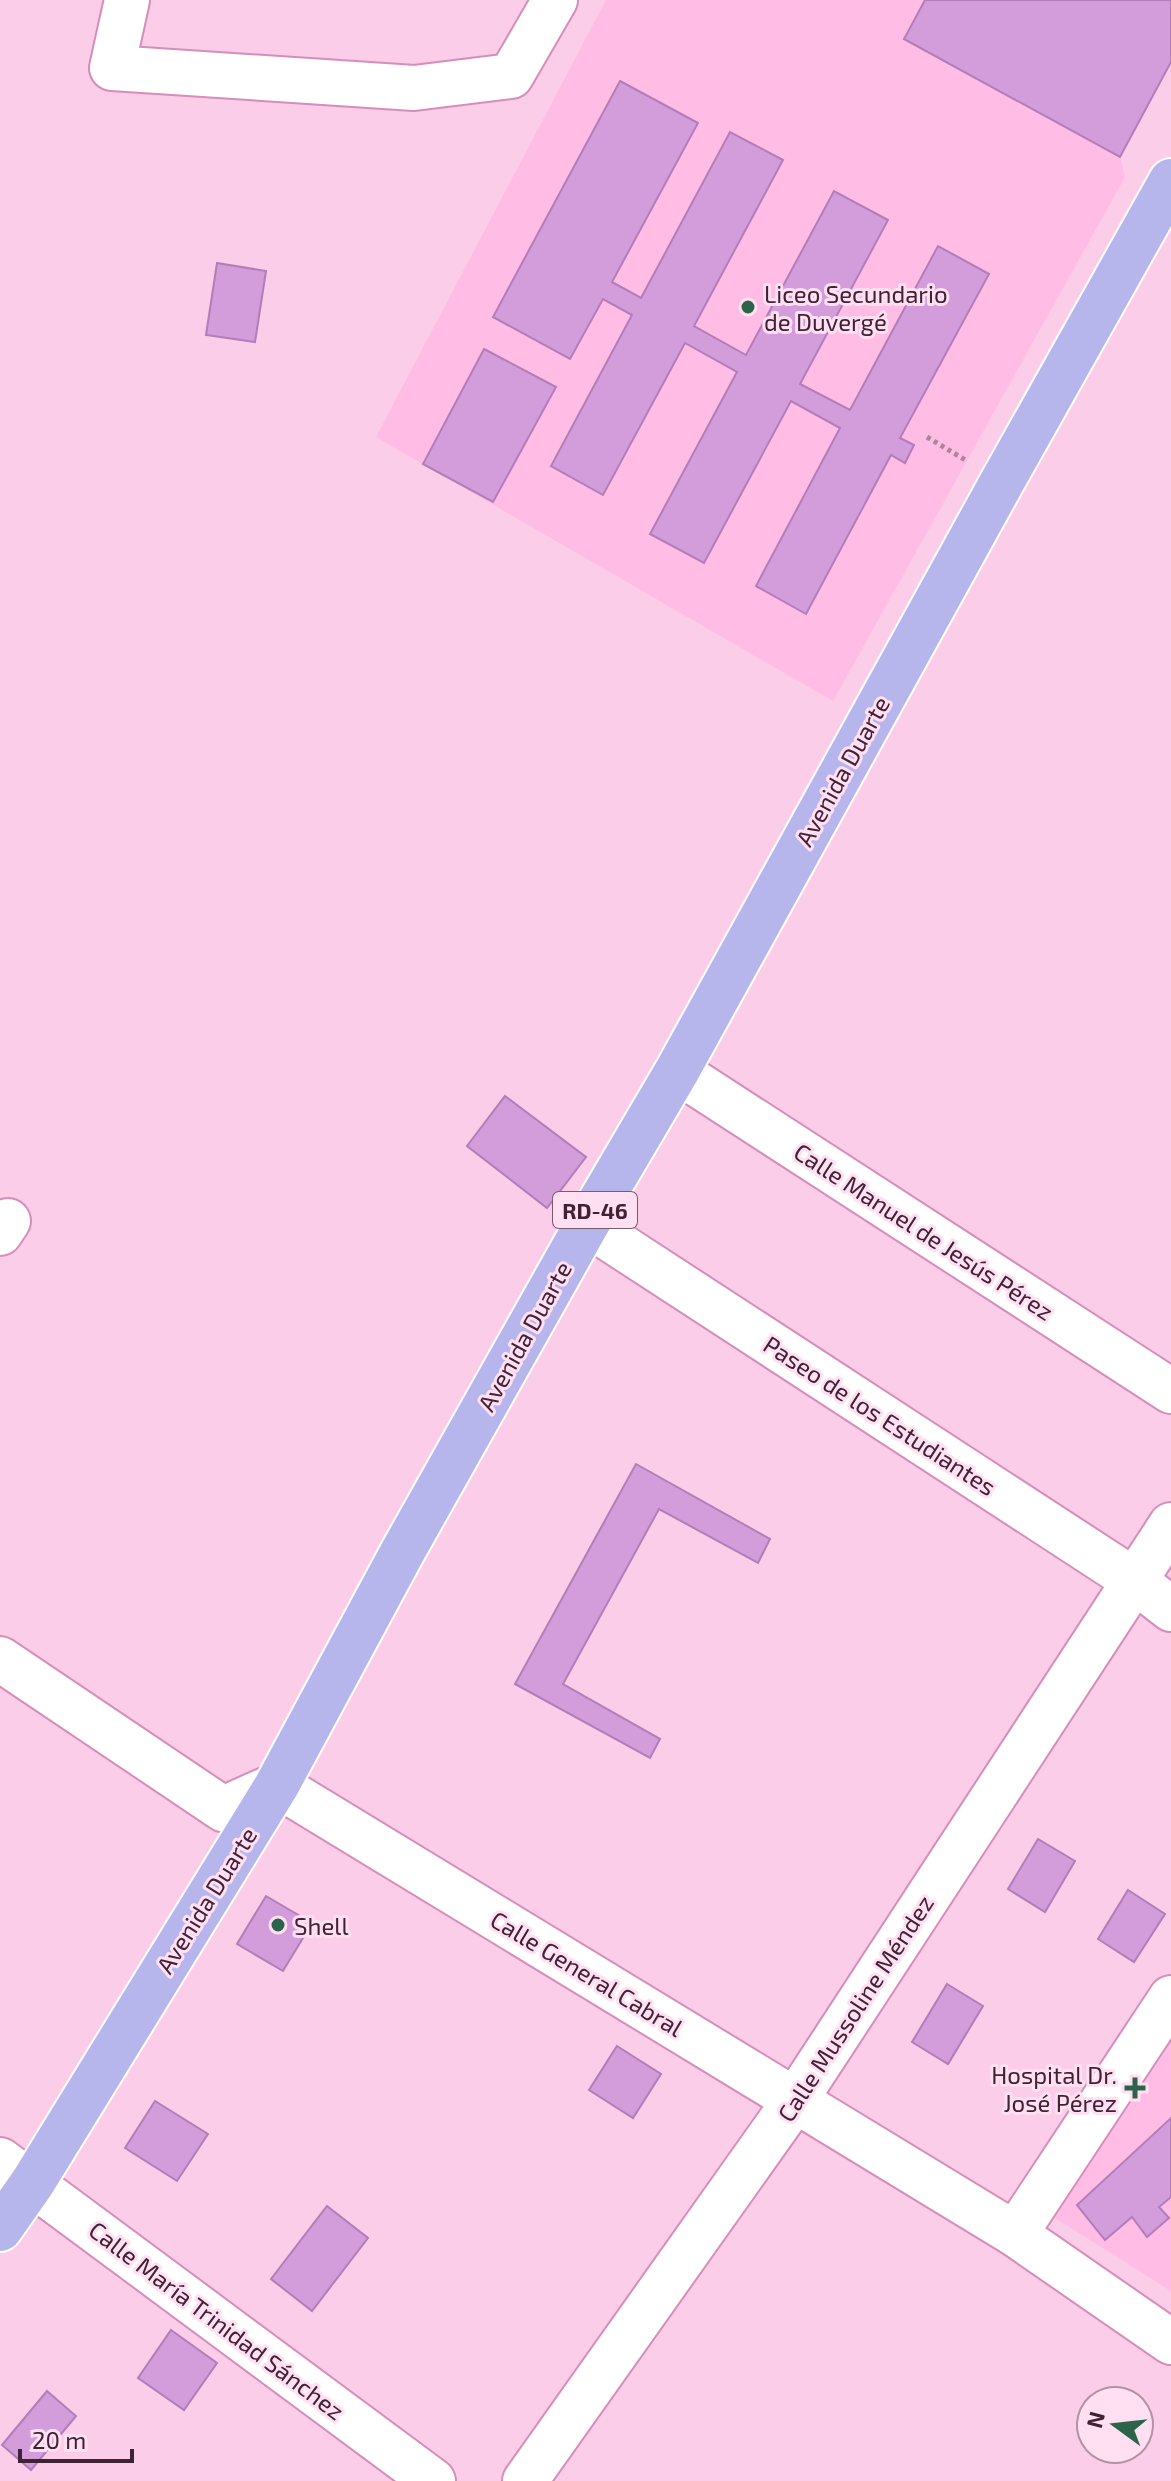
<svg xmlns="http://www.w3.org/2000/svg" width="1171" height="2481" viewBox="0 0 1171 2481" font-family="'Exo 2',sans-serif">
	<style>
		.built { fill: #ffbce5 }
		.building { fill: #d39ddb; stroke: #b27db9; stroke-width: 2 }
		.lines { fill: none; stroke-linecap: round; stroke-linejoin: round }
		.minor-casing { stroke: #d68dba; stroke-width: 48 }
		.major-casing { stroke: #fff; stroke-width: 48 }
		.path { stroke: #ad869e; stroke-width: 5; stroke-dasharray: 4 4; stroke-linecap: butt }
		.minor { stroke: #fff; stroke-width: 44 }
		.major { stroke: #b6b6ed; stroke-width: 44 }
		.poi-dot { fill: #2c644b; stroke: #ffdff1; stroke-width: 3 }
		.labels { text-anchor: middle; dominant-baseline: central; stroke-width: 6; stroke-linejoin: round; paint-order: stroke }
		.shield { fill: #ffdff1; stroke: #795b6d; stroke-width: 2 }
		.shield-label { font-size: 22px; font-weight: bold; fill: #3f2235 }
		.poi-label { font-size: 24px; fill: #3f2235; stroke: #ffdff1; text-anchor: start }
		.street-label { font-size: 24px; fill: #3f2235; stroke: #ffdff1 }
	</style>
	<rect width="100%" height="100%" fill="#fbcde8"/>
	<g class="built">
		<path d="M606,0H1171L1120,157L1125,177L833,701L376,437Z"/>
		<path d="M1171,1978V2291L1025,2199Z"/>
	</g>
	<g class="building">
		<path d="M925,0H1171V62L1120,157L904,39Z"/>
		<path d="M620,81L698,123L612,282L641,298L730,132L783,160L694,326L746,355L834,191L888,220L800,384L850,410L938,246L989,274L900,438L914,445L905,463L891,455L806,614L756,586L840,428L791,401L704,563L650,534L737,372L685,343L603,495L551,466L632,315L603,299L570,359L493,317Z"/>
		<path d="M217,263L266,271L255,342L206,335Z"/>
		<path d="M484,349L556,387L493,502L423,464Z"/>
		<path d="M505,1096L586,1157L547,1208L467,1146Z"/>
		<path d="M636,1464L770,1539L758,1563L659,1509L563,1684L660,1739L650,1758L515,1684Z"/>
		<path d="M1038,1839L1075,1861L1045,1912L1008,1889Z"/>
		<path d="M1128,1890L1165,1914L1134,1962L1098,1939Z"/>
		<path d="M266,1896L312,1923L283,1971L237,1944Z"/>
		<path d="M947,1984L983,2006L948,2064L912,2042Z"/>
		<path d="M617,2046L661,2074L633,2118L589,2090Z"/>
		<path d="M155,2101L208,2134L177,2181L125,2148Z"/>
		<path d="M1171,2118V2197L1159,2207L1169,2218L1147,2237L1132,2217L1105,2240L1077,2205Z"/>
		<path d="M327,2206L368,2238L312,2311L271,2279Z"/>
		<path d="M171,2330L217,2363L184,2410L138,2378Z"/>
		<path d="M47,2391L76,2416L31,2470L2,2445Z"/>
	</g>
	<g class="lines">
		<g class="minor-casing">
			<g id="minor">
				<path d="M127,0L112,68L414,88L511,76L555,0"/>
				<path d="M677,1071L1171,1391"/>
				<path d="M587,1224L1135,1581L1171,1609"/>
				<path d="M0,1233L8,1221"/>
				<path d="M0,1659L223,1809L277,1785L1015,2234L1171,2342"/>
				<path d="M0,2160L433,2481"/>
				<path d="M1015,2234L1171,1998"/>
				<path d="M525,2481L796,2099L1171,1525"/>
			</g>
		</g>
		<g class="major-casing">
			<path id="major" d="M0,2229L33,2182L277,1785L403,1551L587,1224L677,1071L1002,482L1171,181"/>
		</g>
		<path class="path" d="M927,437L967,461"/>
		<use href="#minor" class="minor"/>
		<use href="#major" class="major"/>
	</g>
	<g class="poi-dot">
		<circle cx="748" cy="307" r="8"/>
		<circle cx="278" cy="1925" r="8"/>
		<path d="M1131 2076h8v8h8v8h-8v8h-8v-8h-8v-8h8z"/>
	</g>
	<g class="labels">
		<rect class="shield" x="553" y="1192" width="84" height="36" rx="6"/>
		<g class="shield-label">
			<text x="595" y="1210">RD-46</text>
		</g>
		<g class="poi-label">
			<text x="764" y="293">Liceo Secundario<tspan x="764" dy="28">de Duvergé</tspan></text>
			<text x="294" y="1925">Shell</text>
			<text x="1117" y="2074" text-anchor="end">Hospital Dr.<tspan x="1117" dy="28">José Pérez</tspan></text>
		</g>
		<g class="street-label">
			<text transform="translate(842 771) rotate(-61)">Avenida Duarte</text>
			<text transform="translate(924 1231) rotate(33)">Calle Manuel de Jesús Pérez</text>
			<text transform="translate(524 1336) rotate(-61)">Avenida Duarte</text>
			<text transform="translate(880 1415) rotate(33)">Paseo de los Estudiantes</text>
			<text transform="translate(206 1900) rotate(-58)">Avenida Duarte</text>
			<text transform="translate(587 1973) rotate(31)">Calle General Cabral</text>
			<text transform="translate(855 2008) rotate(-57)">Calle Mussoline Méndez</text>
			<text transform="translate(217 2320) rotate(37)">Calle María Trinidad Sánchez</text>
		</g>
	</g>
	<g transform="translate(1115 2425) rotate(285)"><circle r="38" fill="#ffdff1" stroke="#b293a6" stroke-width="2"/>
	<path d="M0-6L14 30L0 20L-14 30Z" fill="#2c644b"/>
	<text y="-12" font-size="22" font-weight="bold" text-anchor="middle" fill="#3f2235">N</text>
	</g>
	<path d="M20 2449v12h112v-12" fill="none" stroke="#3f2235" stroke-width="4"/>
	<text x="32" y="2449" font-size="24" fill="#3f2235" stroke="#ffdff1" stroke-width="6" paint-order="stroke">20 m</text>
</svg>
